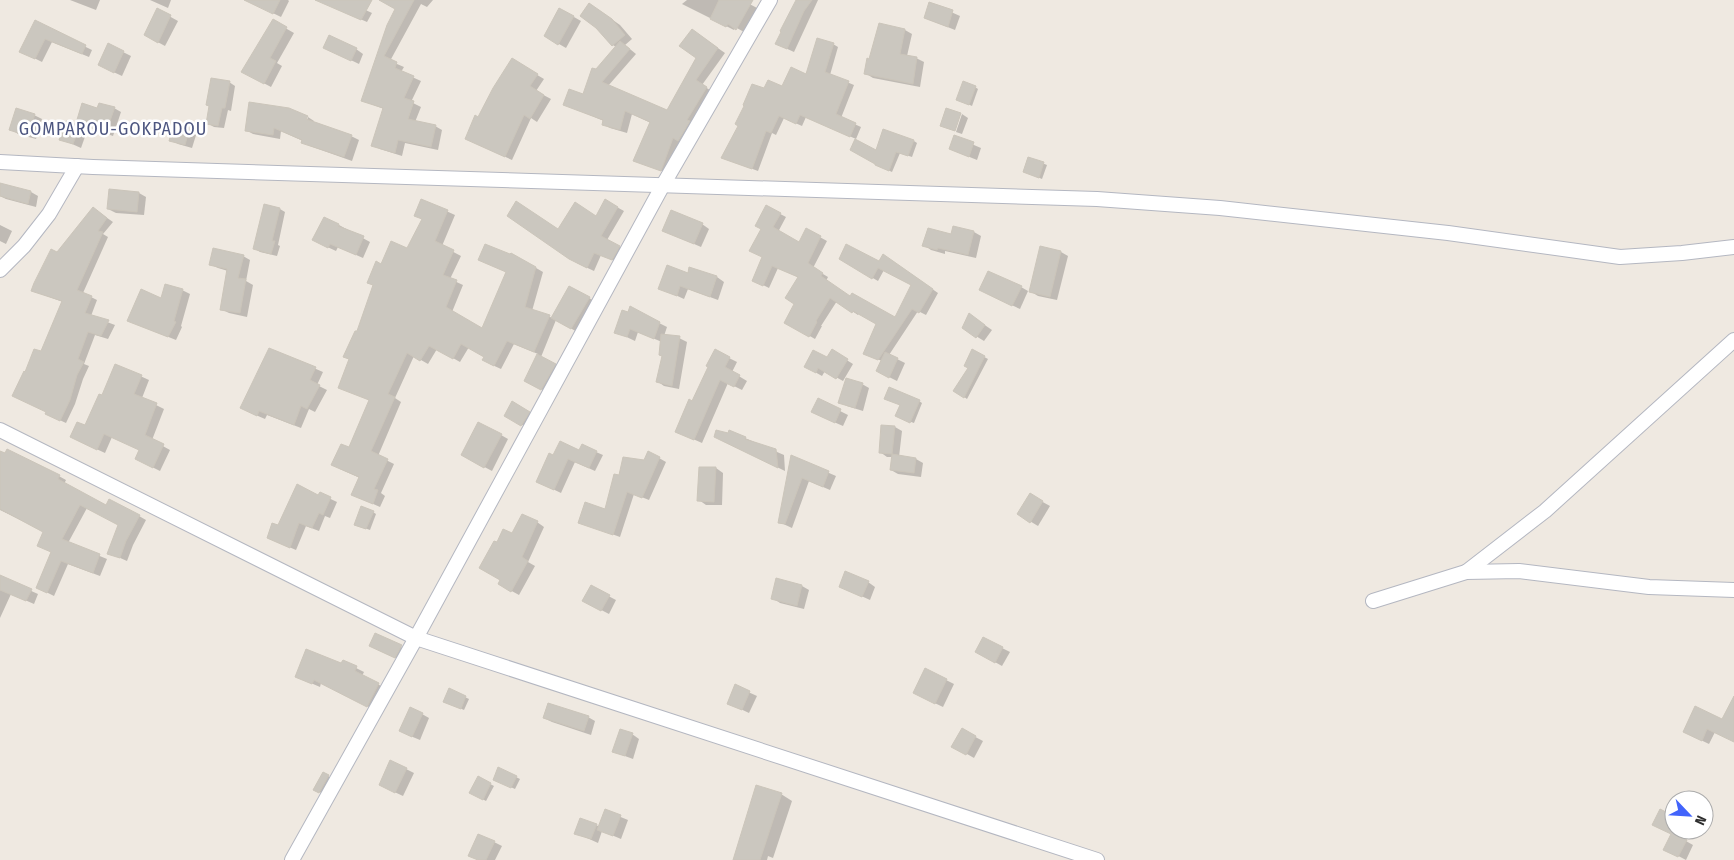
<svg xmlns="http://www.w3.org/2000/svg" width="1734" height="860" viewBox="0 0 1734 860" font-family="'Fira Sans Condensed',sans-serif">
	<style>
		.shadow { fill: #0003 }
		.building { fill: #cbc7bf; stroke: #cbc5ba }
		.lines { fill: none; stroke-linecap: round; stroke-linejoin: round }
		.minor-casing { stroke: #b4b7c1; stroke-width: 16 }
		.minor { stroke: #fff; stroke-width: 14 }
		.labels { text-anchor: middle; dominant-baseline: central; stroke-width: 5; stroke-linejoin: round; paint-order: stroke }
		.quarter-label { font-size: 18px; letter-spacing: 1px; fill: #4d5680; stroke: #fff }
	</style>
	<rect width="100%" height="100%" fill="#efe9e1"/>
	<g class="shadow">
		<path d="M70,0H100L96,10Z"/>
		<path d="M150,0H171L168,8Z"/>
		<path d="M246,0H288L289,1L281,17Z"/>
		<path d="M335,0H344L372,13L367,22L337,9Z"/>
		<path d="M395,0H433L427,7L421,4L390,61L404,67L401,72L421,81L411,102L421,107L415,122L435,126L442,130L438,150L405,143L402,156L380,149L373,145L384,109L363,101L397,8Z"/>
		<path d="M687,0H745L744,1L757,8L744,32L735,27L734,30L682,4Z"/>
		<path d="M798,0H818L794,52L783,47Z"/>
		<path d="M931,3L960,16L955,30L925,18Z"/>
		<path d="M560,9L581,21L566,48L545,36Z"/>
		<path d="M597,9L620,25L632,39L625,45L636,54L608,86L667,111L698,58L699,35L725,53L702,85L713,92L669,174L635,160L651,123L632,114L627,133L610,128L603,124L604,121L564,104L584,96L596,71L616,47L613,45Z"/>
		<path d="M158,10L178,21L165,46L152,39Z"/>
		<path d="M273,21L294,33L277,63L282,66L271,87L243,72Z"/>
		<path d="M35,22L92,50L89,57L52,42L42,62L28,55Z"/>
		<path d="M905,30L912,34L907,56L916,58L924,62L920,87L873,78L865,73Z"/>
		<path d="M833,44L838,47L830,75L854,85L841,118L861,127L856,139L806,117L802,126L784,118L776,135L772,133L758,171L728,160L764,90L783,87L807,76Z"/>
		<path d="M109,45L131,56L122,76L107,69Z"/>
		<path d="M356,49L363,54L359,64L332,51Z"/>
		<path d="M512,60L544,79L536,91L551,99L537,122L531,118L512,160L473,142L479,118Z"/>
		<path d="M229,82L235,86L231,111L228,110L224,128L214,127L207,123Z"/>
		<path d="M975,87L978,89L972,106L961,101Z"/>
		<path d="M114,108L121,112L113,136L85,126L77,122L98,109Z"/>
		<path d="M962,114L968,118L962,134L956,132Z"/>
		<path d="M34,115L42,119L36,139L18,134L11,129Z"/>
		<path d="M308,117L314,121L313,123L351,136L359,140L352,161L310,146L303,141L281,131L280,139L253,134L246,130L305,126Z"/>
		<path d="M67,123L87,131L81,148L61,139Z"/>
		<path d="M189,128L197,132L192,148L178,144L171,140Z"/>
		<path d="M955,137L981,148L977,160L950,149Z"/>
		<path d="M914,141L917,143L912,157L900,153L892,172L879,166L876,152Z"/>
		<path d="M1029,158L1047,165L1042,179L1028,173Z"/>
		<path d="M0,190L31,192L38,196L36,207L6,199L0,196Z"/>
		<path d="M139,193L146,197L144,215L116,213L108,209Z"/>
		<path d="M422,200L455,215L442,246L461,256L450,279L463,285L452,312L482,330L507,272L512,254L543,272L532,311L553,318L570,287L596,302L579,333L556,320L541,357L562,369L549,393L525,381L538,354L514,344L501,369L490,364L486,356L469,347L460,362L437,349L428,364L414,356L395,398L401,402L378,456L394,464L381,493L385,496L380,507L353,495L360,478L340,469L370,400L339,387L350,359L357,333L381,265L408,249L423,219Z"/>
		<path d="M606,201L624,211L607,240L626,251L619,263L601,255L594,271L577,263L559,230L597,217Z"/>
		<path d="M767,207L786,217L778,232L800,244L807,230L827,241L813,268L828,277L826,281L851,298L895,319L912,285L884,270L878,281L840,259L880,263L889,259L938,293L926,315L918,311L889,355L905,363L897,381L885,375L882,361L870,356L878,324L859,313L858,315L837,301L821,326H822L815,339L785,322L796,303L800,278L778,268L769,288L759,283L763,257L762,228Z"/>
		<path d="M94,209L113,222L103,234L108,237L83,293L97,300L91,316L115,325L108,339L95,335L84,364L89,366L83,379L75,404L66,423L53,417L26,374L42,353L63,302L33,291L57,254Z"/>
		<path d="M280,209L285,212L278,245L280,246L277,256L260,252L254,248Z"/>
		<path d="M702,224L709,229L701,247L671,234Z"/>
		<path d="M0,225L12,231L6,244L0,241Z"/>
		<path d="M339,225L370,242L363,258L338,247L336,251L321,244Z"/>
		<path d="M974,232L981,236L976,258L945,251V254L931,250L924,245L951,236Z"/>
		<path d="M1041,247L1061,252L1068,256L1057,300L1038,296L1030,291Z"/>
		<path d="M243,256L250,260L246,281L253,285L247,317L229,313L221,309L228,271L218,268L210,264Z"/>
		<path d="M690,269L717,277L724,282L718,300L688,289L684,299L660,288L688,274Z"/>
		<path d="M1021,287L1028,291L1020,309L988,294Z"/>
		<path d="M182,290L190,294L181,326L182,327L176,340L136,324L162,300Z"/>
		<path d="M623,312L659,323L667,327L664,336L679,338L687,342L679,389L664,386L657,381L663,356L662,342L638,332L635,341L616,332Z"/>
		<path d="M976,319L992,330L984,341L963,328Z"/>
		<path d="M270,349L323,372L317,385L327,390L315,412L309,409L301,428L267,415L265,419L249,412Z"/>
		<path d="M832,351L853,364L843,381L825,371L822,376L806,367L827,359Z"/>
		<path d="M973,351L988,359L967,399L955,390L970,368Z"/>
		<path d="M729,358L737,362L732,372L747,381L742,390L728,383L702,443L684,435L693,402Z"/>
		<path d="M116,365L149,380L142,398L164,409L152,440L170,450L160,471L144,463L141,450L112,437L105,453L79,441L102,397Z"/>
		<path d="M862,384L869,388L863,411L847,406L840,402Z"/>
		<path d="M818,400L848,415L843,426L820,416Z"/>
		<path d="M919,401L922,403L914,423L900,418L901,405Z"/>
		<path d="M512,403L536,417L529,429L506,415Z"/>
		<path d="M895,427L902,431L899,457L916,459L923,463L921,477L898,474L891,470L893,457H887L880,452Z"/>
		<path d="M501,435L508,439L492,471L462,455Z"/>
		<path d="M745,438L784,455L785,471L723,441Z"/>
		<path d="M0,452L39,465L66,480L64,484L107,506L139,516L146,520L133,545L127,561L109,553L120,525L87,508L68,543L107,559L100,576L68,564L54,596L44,591L52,552L45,532L0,510Z"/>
		<path d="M580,452H596L603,455L595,471L575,462L561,493L538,482L554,456Z"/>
		<path d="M792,457L836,476L830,490L809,481L792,528L779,522Z"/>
		<path d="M659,458L666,462L649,500L634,494L620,537L579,522L606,510L620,477L645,462Z"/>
		<path d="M716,468L723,473L722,505H706L699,500Z"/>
		<path d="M320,494L337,502L330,518L325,516L319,531L306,526L296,550L268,538L278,527L319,496Z"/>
		<path d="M1030,495L1050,506L1038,526L1018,514Z"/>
		<path d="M373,512L376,514L370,530L359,526Z"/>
		<path d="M537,522L544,527L528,562L535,566L519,595L499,584L502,579L497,544Z"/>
		<path d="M0,577L38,594L34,604L11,594L0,618Z"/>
		<path d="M868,582L875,587L870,600L846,589Z"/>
		<path d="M802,586L809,590L804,609L780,603L773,598Z"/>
		<path d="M591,587L616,600L609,614L584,601Z"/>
		<path d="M376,635L409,651L403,661L378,650Z"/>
		<path d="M1002,648L1010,652L1002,666L977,652Z"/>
		<path d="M342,664L356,668L364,672L362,676L385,688L375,710L321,683L320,687L297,677Z"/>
		<path d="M946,680L954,684L943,707L922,697Z"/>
		<path d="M735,686L757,696L749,713L728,703Z"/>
		<path d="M450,690L469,699L464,710L448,703Z"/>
		<path d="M1734,710V741L1715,732L1709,744L1684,732L1723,721Z"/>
		<path d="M422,714L429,718L420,740L408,735Z"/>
		<path d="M588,717L595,721L591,735L552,722L544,718Z"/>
		<path d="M962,730L983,741L974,758L953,746Z"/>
		<path d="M632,734L639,739L633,759L614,752Z"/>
		<path d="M406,769L414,773L403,796L388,789Z"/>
		<path d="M499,769L520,779L515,789L494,779Z"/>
		<path d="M323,773L336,781L327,796L314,789Z"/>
		<path d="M479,778L494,786L486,801L471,793Z"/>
		<path d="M781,794L792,801L773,858L768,856L767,860H734Z"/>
		<path d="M606,811L628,820L621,839L602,831L598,843L576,833L596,825L600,827Z"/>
		<path d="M1674,817V830H1680L1677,836L1693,845L1686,860L1665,849L1673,834Z"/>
		<path d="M494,842L502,846L495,860H479Z"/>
	</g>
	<g class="building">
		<path d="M244,0H280L273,14Z"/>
		<path d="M315,0H372L361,20Z"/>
		<path d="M379,0H414L384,56L397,62L395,68L414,76L404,98L414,101L408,119L436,125L431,147L398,140L395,153L371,146L383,108L361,101L387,25L395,9Z"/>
		<path d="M719,0H753L736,30L728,24L726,27L710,19Z"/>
		<path d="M796,0H812L804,11L787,49L775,44L781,32L780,31Z"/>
		<path d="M929,2L953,10L948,27L924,18Z"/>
		<path d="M589,3L612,19L625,35L612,46L596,28L580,16Z"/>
		<path d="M157,8L171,15L158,43L144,35Z"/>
		<path d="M559,8L574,16L558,45L544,36Z"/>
		<path d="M273,19L287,27L270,58L276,61L264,84L241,72Z"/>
		<path d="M35,20L86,45L82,54L45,39L35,59L19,52Z"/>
		<path d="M879,23L905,29L900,54L917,57L913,84L864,74L867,58L869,59Z"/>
		<path d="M692,29L718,48L696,80L707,87L687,120L690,121L678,141L673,138L661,171L633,161L650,122L625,111L620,130L602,125L603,120L563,105L569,89L583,94L592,68L596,69L620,41L630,49L602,82L667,110L696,58L679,46Z"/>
		<path d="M329,35L357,48L351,61L323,48Z"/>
		<path d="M817,38L834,43L825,72L849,81L836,114L856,123L850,137L800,115L796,124L779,116L771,133L766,131L752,169L721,158L738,126L735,124L744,106L743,105L752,84L764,88L768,80L782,86L791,67L806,74Z"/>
		<path d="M108,43L124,51L114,73L98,65Z"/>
		<path d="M512,58L538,74L530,86L544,95L530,119L524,115L505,157L465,139L475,115L478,117L493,88Z"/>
		<path d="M211,78L230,81L225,108H222L218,126L206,124L209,106L206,105Z"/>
		<path d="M963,81L976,86L969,105L956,100Z"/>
		<path d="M249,102L289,108L308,116L306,119L352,135L344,157L301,143L302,140L274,128L273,135L245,131Z"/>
		<path d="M82,103L97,108L99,103L115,107L106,132L76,123Z"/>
		<path d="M16,108L35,114L28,136L9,130Z"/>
		<path d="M946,108L961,113L955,131L940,126Z"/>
		<path d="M66,121L80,126L73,144L59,140Z"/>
		<path d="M174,123L190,127L185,145L169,141Z"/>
		<path d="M883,129L914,140L908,156L896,152L889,171L875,165V164L850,150L855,139L876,150Z"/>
		<path d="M954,135L974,142L969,157L949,149Z"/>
		<path d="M1028,157L1044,162L1039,178L1023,172Z"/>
		<path d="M0,183L31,191L28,204L0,196Z"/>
		<path d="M109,189L139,192L137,212L107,209Z"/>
		<path d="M421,199L448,210L435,241L454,250L443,275L457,280L446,307L482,328L506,272L478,260L485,244L510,254L511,253L536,267L525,307L550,315L534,352L507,341L494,366L482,360L484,357L461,344L453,359L429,346L420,361L407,353L388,394L395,397L371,451L388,459L374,489L378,490L373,504L351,495L359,477L331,465L341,444L349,447L369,400L338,388L349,359L343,357L355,331H357L373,285L367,283L376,261L381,264L391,241L407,248L422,219L414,216Z"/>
		<path d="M605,199L618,207L601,236L620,246L612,260L594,253L587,268L569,259L507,216L516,201L558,229L575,202L596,216Z"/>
		<path d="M264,204L280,208L272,241H275L271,254L253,249Z"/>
		<path d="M766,205L781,213L773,227L799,242L806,228L821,236L808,263L823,273L821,276L850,296L852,293L895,317L911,285L878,268L872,279L839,259L846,244L879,261L883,254L933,289L919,313L912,309L878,360L863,354L876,324L853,311L852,313L830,298L816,321L817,322L809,337L784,323L794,304L785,298L798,277L772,266L763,286L752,281L762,257L749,251L761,229L755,226Z"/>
		<path d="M93,207L107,218L98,231L103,232L77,290L92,296L85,313L109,320L101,336L88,332L78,359L84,362L77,375L70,400L60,421L45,414L46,412L12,396L24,371L25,372L34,349L41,351L62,301L31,291L34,283L51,249L57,252Z"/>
		<path d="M671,210L703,223L694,244L662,231Z"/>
		<path d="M324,217L339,224L338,226L364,236L356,255L330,244L328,248L312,240Z"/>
		<path d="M953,226L974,231L968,255L938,248L937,250L922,246L928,228L951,234Z"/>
		<path d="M1040,246L1061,251L1050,297L1029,292Z"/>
		<path d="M213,248L244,255L238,278L246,279L240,313L220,310L227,269L209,265Z"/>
		<path d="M667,265L688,273L689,267L717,276L710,297L680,286L677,296L658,289Z"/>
		<path d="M988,271L1022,286L1012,306L979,290Z"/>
		<path d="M165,284L183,289L174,321L176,322L168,337L127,321L141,289L161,298Z"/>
		<path d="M569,286L590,297L571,329L551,318Z"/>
		<path d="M630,306L660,322L654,339L630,329L627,337L614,333L622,310L628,312Z"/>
		<path d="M969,313L985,325L976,338L962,328Z"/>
		<path d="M661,334L680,336L672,386L656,382L662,356L659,355Z"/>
		<path d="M269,348L316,367L310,380L320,385L307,409L301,406L294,425L259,411L257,416L240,408Z"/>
		<path d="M715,349L730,357L725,367L740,375L734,387L720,380L694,440L675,432L689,399L692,401L708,367L706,366Z"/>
		<path d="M832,349L848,359L836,379L818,368L816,373L804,367L813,350L827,357Z"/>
		<path d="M972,349L985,356L964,398L953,391L968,368L964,366Z"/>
		<path d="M885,352L898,358L889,378L876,371Z"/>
		<path d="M537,354L556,364L541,390L524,381Z"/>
		<path d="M115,364L142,375L134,394L157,403L145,435L164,444L153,468L135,459L139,450L104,434L97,450L70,437L77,422L85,425L99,394L102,395Z"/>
		<path d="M846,378L863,383L855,408L838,403Z"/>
		<path d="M889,387L920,400L910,423L895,416L900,405L884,399Z"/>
		<path d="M818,398L841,409L835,423L811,412Z"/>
		<path d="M512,401L530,412L521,426L504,416Z"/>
		<path d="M478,422L502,434L484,468L461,455Z"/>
		<path d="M881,425L895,426L892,454L879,453Z"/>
		<path d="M716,430L728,433L729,430L746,437L745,439L776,449L778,468L714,437Z"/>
		<path d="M560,441L579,450L582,444L597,451L589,468L568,459L554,490L536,482L549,453L553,455Z"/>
		<path d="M7,449L60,475L58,479L106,505L109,499L140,515L126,541L120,558L107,554L118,525L80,505L62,539L100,554L93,573L61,561L47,593L36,588L51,552L37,546L43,532L0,509V451L5,453Z"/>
		<path d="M648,451L660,457L642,498L627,492L613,535L578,523L585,502L605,509L614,474L619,475L623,457L644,460Z"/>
		<path d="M892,454L916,458L914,473L890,470Z"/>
		<path d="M791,455L829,471L823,487L802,478L785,524L778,523Z"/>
		<path d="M699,467H716L714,502L697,501Z"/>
		<path d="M297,484L318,495L320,492L331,497L323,515L319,513L312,528L299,523L290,548L267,538L272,523L278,525Z"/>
		<path d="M1030,493L1043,501L1030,523L1017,514Z"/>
		<path d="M361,506L374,511L366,529L354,525Z"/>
		<path d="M522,514L538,521L522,557L528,561L511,592L498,584L500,580L479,568L494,541L497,542L503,529L512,533Z"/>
		<path d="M845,571L869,581L862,597L839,587Z"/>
		<path d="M0,575L32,589L26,601L0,590Z"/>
		<path d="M776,578L802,585L797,606L771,599Z"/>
		<path d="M591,585L610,595L601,611L582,601Z"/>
		<path d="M375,633L402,645L395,658L369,646Z"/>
		<path d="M983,637L1003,647L995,663L975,652Z"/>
		<path d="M306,649L341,663L343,660L357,666L355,671L379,683L367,707L314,680L312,684L295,677Z"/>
		<path d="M925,668L947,679L935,704L913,693Z"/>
		<path d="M735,684L750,691L742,710L727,704Z"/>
		<path d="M449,688L466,696L461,709L443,702Z"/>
		<path d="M1734,696V742L1707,729L1702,741L1683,732L1695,706L1722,719Z"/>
		<path d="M548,703L589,716L584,731L543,718Z"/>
		<path d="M410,707L423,713L412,737L399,731Z"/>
		<path d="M962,728L976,736L966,755L951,747Z"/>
		<path d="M620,729L633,733L625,756L612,752Z"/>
		<path d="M390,760L407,768L395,793L379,785Z"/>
		<path d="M498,767L517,776L511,788L493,780Z"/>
		<path d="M323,772L329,775L319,793L313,790Z"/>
		<path d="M478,776L491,783L483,800L469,793Z"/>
		<path d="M756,785L782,793L760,860H733Z"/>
		<path d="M605,809L621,815L613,836L597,830Z"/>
		<path d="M1660,809L1674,816V833L1687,840L1678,857L1663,850L1671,834L1652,825Z"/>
		<path d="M580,818L597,824L591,839L574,834Z"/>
		<path d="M478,834L495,841L486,860H478L468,856Z"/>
	</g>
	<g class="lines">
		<g class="minor-casing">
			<g id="minor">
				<path d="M0,162L93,167L1097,199L1220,208L1448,233L1620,257L1682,253L1734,247"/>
				<path d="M0,270L24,246L49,214L77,166"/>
				<path d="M0,430L416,638L1097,860"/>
				<path d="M1466,572L1545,511L1734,340"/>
				<path d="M1373,601L1466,572L1519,571L1649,587L1734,590"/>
				<path d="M292,860L416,638L663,185L770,0"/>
			</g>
		</g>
		<use href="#minor" class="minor"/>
	</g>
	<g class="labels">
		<g class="quarter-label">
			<text x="113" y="129">GOMPAROU-GOKPADOU</text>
		</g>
	</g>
	<g transform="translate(1689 815) rotate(115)"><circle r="24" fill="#ffffff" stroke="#ababab"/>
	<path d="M0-4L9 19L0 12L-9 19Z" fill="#4264fb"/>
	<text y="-8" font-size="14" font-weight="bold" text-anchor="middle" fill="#2e2e2e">N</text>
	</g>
</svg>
